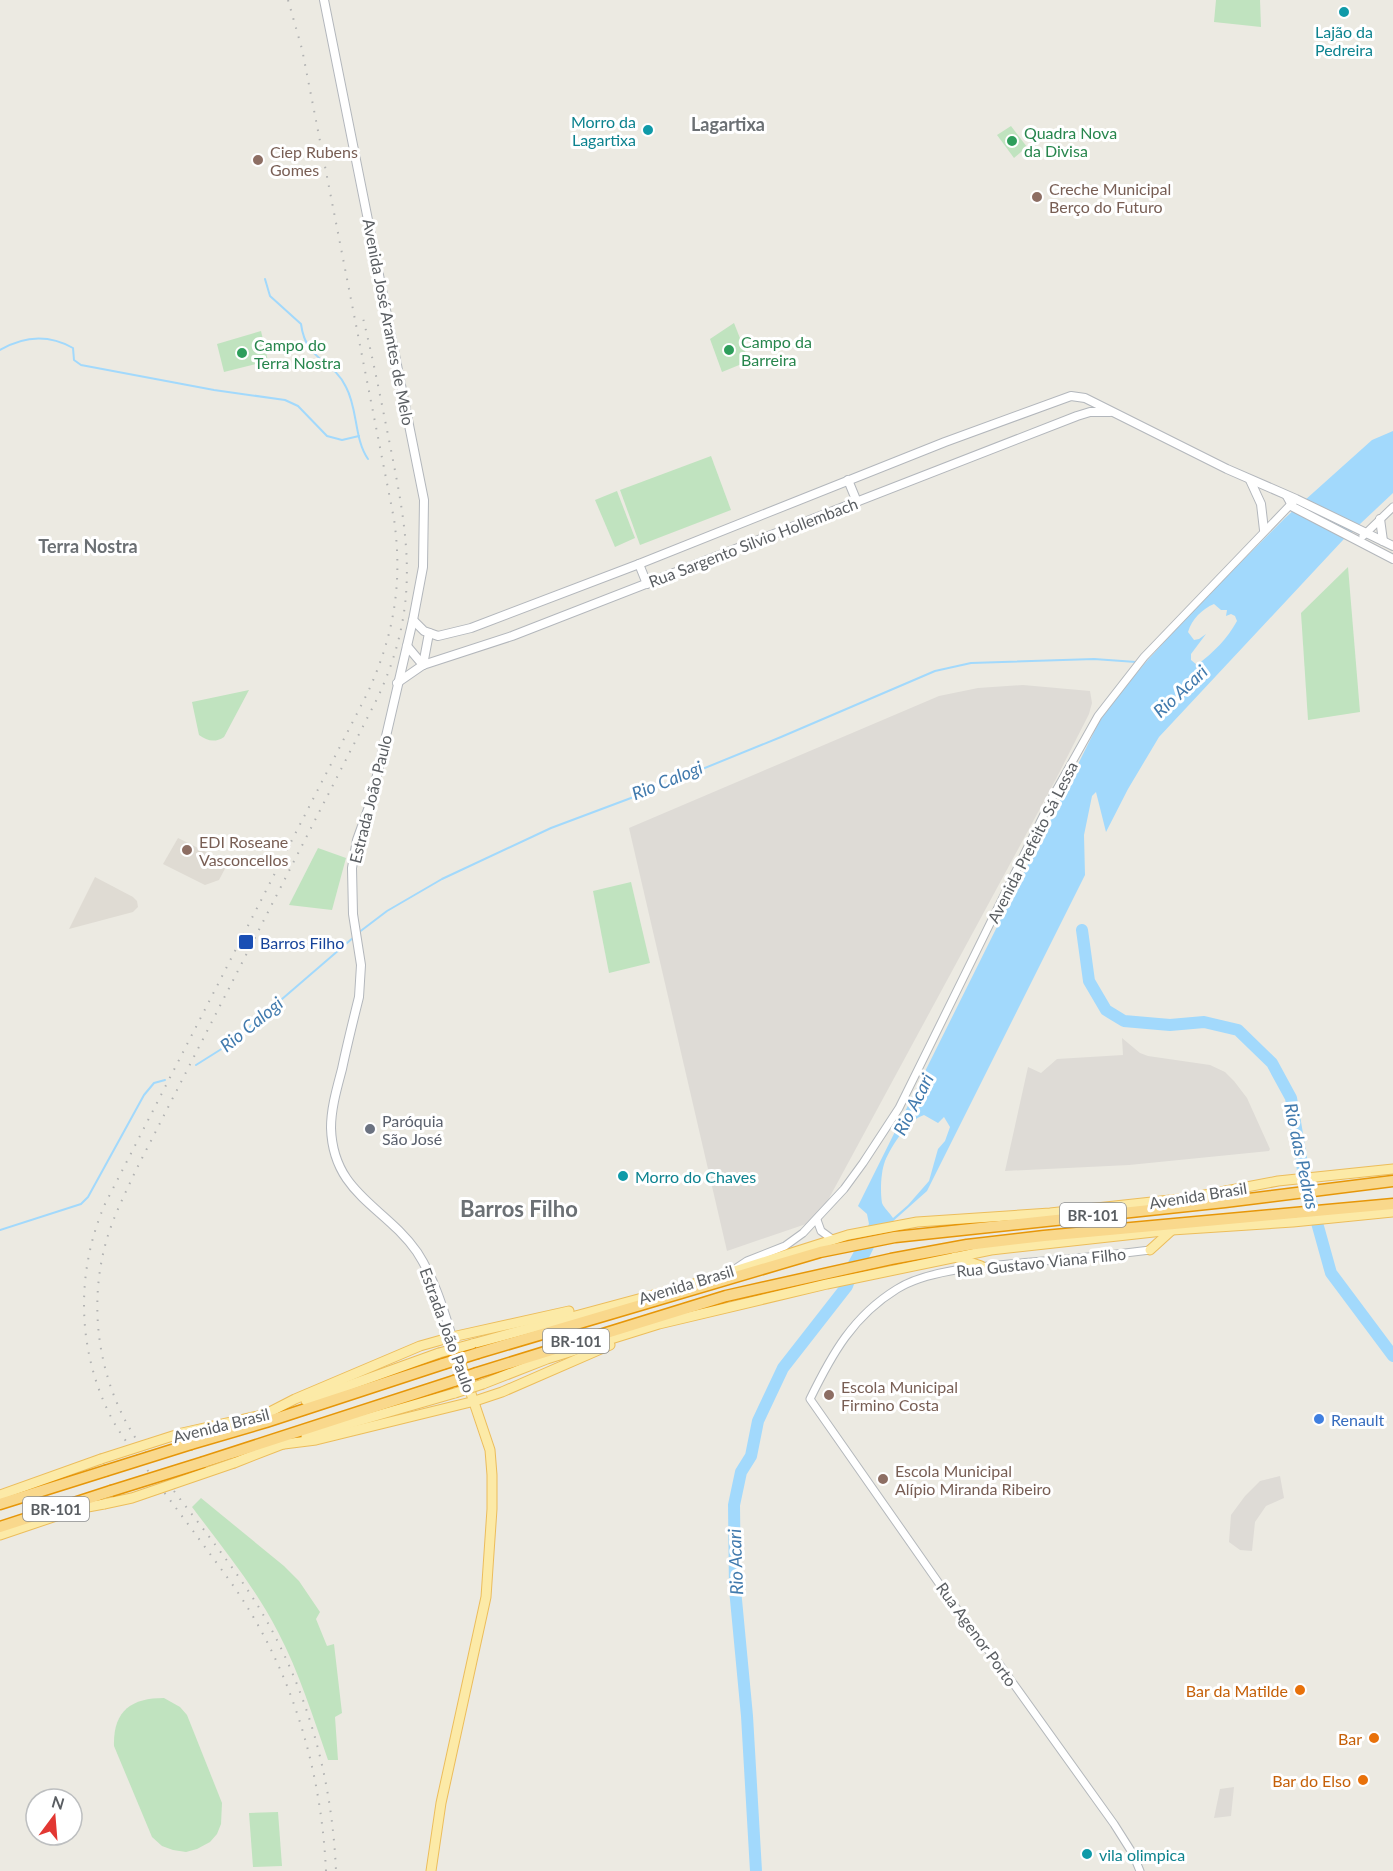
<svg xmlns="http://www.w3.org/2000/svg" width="1393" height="1871" viewBox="0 0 1393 1871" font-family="Lato,sans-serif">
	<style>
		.industrial { fill: #dedbd6 }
		.education { fill: #dfdbd3 }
		.green { fill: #c0e3bf }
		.water { fill: #a2d9fc; fill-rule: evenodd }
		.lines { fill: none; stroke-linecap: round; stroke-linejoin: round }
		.stream { stroke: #a2d9fc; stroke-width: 2 }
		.river { stroke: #a2d9fc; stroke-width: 12 }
		.tertiary-casing { stroke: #b4b8bc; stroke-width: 9 }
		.secondary-casing { stroke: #b3b7bc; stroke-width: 10 }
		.primary-casing { stroke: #ecbd5b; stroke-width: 11 }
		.motorway-casing { stroke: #e69608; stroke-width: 13 }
		.tertiary { stroke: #fff; stroke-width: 7 }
		.secondary { stroke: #fff; stroke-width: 8 }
		.primary { stroke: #fceaa7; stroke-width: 9 }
		.motorway { stroke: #f9d88c; stroke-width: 10 }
		.rail { stroke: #b1b2b2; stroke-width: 2; stroke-dasharray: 1.5 8; stroke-linecap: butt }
		.primary-bridge-casing { stroke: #ecbd5b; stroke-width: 11; stroke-linecap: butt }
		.motorway-bridge-casing { stroke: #e69608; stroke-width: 13; stroke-linecap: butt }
		.primary-bridge { stroke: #fceaa7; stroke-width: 9 }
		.motorway-bridge { stroke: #f9d88c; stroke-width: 10 }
		.culture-dot { fill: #0f9aa8; stroke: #fff; stroke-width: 2 }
		.leisure-dot { fill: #2e9e5b; stroke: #fff; stroke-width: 2 }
		.education-dot { fill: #8d6e63; stroke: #fff; stroke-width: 2 }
		.transit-dot { fill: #1a4fb4; stroke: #fff; stroke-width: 2 }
		.worship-dot { fill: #6b7280; stroke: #fff; stroke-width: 2 }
		.shop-dot { fill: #3f7fe0; stroke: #fff; stroke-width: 2 }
		.food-dot { fill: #e8710a; stroke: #fff; stroke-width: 2 }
		.labels { text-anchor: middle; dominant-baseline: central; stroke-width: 6; stroke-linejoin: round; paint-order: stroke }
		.shield { fill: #fff; stroke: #8c8e91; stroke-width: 1.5 }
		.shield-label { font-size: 15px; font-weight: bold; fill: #5a5e62 }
		.culture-label { font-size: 16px; fill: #0d838f; stroke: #fff; text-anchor: start }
		.leisure-label { font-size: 16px; fill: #27864d; stroke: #fff; text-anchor: start }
		.education-label { font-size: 16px; fill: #785e54; stroke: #fff; text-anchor: start }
		.street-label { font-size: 16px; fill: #5a5e62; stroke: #fff }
		.transit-label { font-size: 16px; fill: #164399; stroke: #fff; text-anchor: start }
		.worship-label { font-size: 16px; fill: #5b616d; stroke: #fff; text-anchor: start }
		.shop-label { font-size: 16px; fill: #366cbe; stroke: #fff; text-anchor: start }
		.food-label { font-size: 16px; fill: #c56008; stroke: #fff; text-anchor: end }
		.neighbourhood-label { font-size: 18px; font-weight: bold; fill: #6b7074; stroke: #fff }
		.water-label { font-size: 18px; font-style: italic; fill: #417aad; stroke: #fff }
		.district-label { font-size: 22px; font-weight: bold; fill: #6b7074; stroke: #fff }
	</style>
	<rect width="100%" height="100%" fill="#eceae2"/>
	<g class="industrial">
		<path d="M1023,685L1090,691L1092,703L1089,714L1056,779L827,1202L809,1223L727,1251L629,828L939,696L978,688Z"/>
		<path d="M1122,1038L1140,1053L1148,1056L1210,1065L1225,1072L1234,1081L1247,1098L1270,1149L1269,1151L1129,1165L1005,1171L1028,1067L1041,1073L1057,1059L1123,1055Z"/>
		<path d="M1280,1476L1284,1498L1266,1506L1255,1522L1252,1551L1240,1550L1229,1542L1231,1515L1245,1496L1260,1481Z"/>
		<path d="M1234,1787L1231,1816L1214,1818L1220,1789Z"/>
	</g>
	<g class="education">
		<path d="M178,838L228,863L219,880L205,885L163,864Z"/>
		<path d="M95,877L133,897L137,901L138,907L133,912L69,929Z"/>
	</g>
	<g class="green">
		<path d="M1216,0H1260L1261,27L1214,22Z"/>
		<path d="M1011,126L1027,147L1014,158L997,135Z"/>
		<path d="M734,323L749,361L722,372L710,339Z"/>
		<path d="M261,331L268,361L224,372L217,344Z"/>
		<path d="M711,456L731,510L640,545L620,490Z"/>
		<path d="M617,491L635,538L615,547L595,500Z"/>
		<path d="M1348,567L1360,712L1308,720L1301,613Z"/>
		<path d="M249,690L224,737C215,743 207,741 199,735L192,702Z"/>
		<path d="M318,848L346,858L332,910L289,905Z"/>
		<path d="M631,882L650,963L609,973L593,891Z"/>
		<path d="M201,1498L284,1566L299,1581L320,1612L316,1619L327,1646L334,1644L342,1713L335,1717L338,1760H328C313,1717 299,1672 278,1632C255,1587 222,1547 192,1507Z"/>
		<path d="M164,1698L180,1707L187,1715L222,1803L221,1824L217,1834L210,1842L197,1849L186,1852L173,1850L162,1846L152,1837L114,1746C113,1711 131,1698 164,1698Z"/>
		<path d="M278,1812L282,1866L253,1867L249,1813Z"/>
	</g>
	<path class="water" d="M1393,431V493L1343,540L1159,737L1128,789L1106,832L1096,792L1092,796L1084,835L1085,875L927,1191L882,1231L861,1274L852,1285L834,1288L869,1224L867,1214L858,1206L1103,714L1145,663L1198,605L1285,518L1372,440ZM1214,604L1221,610H1227L1226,616L1231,614L1235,616L1237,621C1227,639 1214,652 1197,665L1191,660V654L1206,634L1199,639L1194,640L1188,632C1192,619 1202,609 1214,604ZM924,1115L938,1123L944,1117L950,1127L945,1141L938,1149L929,1181L908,1205L893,1218C890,1213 884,1208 882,1203C880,1190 881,1172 885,1161C892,1145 908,1120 924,1115Z"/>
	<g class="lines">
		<g class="stream">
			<path d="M265,279L270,296L301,324C306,362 332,358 346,387C358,409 354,439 368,459"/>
			<path d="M0,350C24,336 48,334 73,348L74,360L81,365L214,390L285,400L298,406L327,436L342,440L359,436"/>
			<path d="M358,933L387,911L442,879L551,828L631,798L781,737L935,671L971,663L1094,659L1136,662"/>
			<path d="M196,1065L231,1043L354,937"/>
			<path d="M0,1230L81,1204L88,1197L144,1095L154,1083L165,1080"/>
		</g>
		<g class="river">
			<path d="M1082,930L1089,981L1106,1010L1124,1021L1170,1025L1204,1022L1238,1030L1272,1063L1291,1098L1304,1176L1331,1273L1393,1356"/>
			<path d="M756,1871L747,1716L735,1589L734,1505L741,1472L751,1456L758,1421L783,1368L847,1286L853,1270"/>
		</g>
		<g class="tertiary-casing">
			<g id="tertiary">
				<path d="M1363,536L1393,507"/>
				<path d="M817,1220L821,1231L832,1239"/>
				<path d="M735,1269L747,1261L785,1246L803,1233L844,1189L863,1163L899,1108L1053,796L1098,716L1144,657L1294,501"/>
				<path d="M1140,1871L1133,1854L1114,1824L1000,1665L966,1622L810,1399C832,1354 853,1316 897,1289C930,1268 992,1266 1031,1262C1071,1259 1111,1255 1150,1250"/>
			</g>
		</g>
		<g class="secondary-casing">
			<g id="secondary">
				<path d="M324,0L424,500L423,567L413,620L371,801L357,840L352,868L353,914L361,965L359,997C353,1021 347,1045 342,1069C337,1088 331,1108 331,1128C333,1194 385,1206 417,1252C434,1278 443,1308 452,1337"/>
				<path d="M848,480L857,502"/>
				<path d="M1250,480L1261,504L1264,530"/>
				<path d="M1287,496L1293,507L1393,559"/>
				<path d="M1380,519L1383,541"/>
				<path d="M639,564L647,584"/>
				<path d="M413,620L424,631L438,636L471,628L639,564L945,442L1071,396L1085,398L1227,469L1296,499L1393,546"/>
				<path d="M407,646L423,665"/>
				<path d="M423,665L429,633"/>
				<path d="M397,683L423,665L512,636L1077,416L1090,412H1110"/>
			</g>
		</g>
		<g class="primary-casing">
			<g id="primary">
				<path d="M1150,1250L1172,1230"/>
				<path d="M955,1257L981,1266"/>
				<path d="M472,1344L694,1284L848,1235L917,1222L1050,1213L1189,1198L1278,1181L1393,1169"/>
				<path d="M483,1384L547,1359L659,1324L827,1284L991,1250L1172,1230L1293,1222L1393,1212"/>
				<path d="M306,1401L439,1353"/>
				<path d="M262,1416L295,1399L420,1346L452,1337L569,1311"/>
				<path d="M182,1433L267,1414"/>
				<path d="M306,1436L455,1393"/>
				<path d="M284,1444L316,1440L475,1401L502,1392L610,1345"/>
				<path d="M234,1463L288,1442"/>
				<path d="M0,1495L101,1459"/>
				<path d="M0,1535L77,1509L104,1504"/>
				<path d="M431,1871L441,1803L486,1597L492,1509V1475L490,1450L452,1337"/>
			</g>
		</g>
		<g class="motorway-casing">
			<g id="motorway">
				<path d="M478,1353L820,1252L895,1237L1225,1202L1393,1181"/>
				<path d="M477,1373L726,1296L891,1259L967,1245L1044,1236L1393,1204"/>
				<path d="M191,1444L266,1422L443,1364"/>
				<path d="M204,1462L454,1381"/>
				<path d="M0,1504L105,1471"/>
				<path d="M0,1527L111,1491"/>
			</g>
		</g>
		<use href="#tertiary" class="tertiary"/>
		<use href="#secondary" class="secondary"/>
		<use href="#primary" class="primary"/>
		<use href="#motorway" class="motorway"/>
		<g class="rail">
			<path d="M288,0L302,49L394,519C403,583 394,636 367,694L105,1204C75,1273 77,1352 112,1419C123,1439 138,1457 151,1475C177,1509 202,1543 227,1577C290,1663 321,1766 326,1871"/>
			<path d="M146,1453C101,1394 86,1314 106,1242C113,1217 125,1194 136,1170L377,699C422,603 408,535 388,435C380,395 372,354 362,314"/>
			<path d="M174,1491C203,1529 233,1566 258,1606C307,1687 332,1777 336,1871"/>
		</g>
		<g class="primary-bridge-casing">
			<g id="primary-bridge">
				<path d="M439,1353L472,1344"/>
				<path d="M455,1393L483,1384"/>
				<path d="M101,1459L182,1433"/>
				<path d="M104,1504L132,1498L234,1463"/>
			</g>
		</g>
		<g class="motorway-bridge-casing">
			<g id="motorway-bridge">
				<path d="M443,1364L478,1353"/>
				<path d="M454,1381L477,1373"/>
				<path d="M105,1471L191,1444"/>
				<path d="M111,1491L204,1462"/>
			</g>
		</g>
		<use href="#primary-bridge" class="primary-bridge"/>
		<use href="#motorway-bridge" class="motorway-bridge"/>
	</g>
	<g class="culture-dot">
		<circle cx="1344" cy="12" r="6"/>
		<circle cx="648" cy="130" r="6"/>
		<circle cx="623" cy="1176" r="6"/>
		<circle cx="1087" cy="1854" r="6"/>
	</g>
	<g class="leisure-dot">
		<circle cx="1012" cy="141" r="6"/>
		<circle cx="729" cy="350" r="6"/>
		<circle cx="242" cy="353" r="6"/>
	</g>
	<g class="education-dot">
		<circle cx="258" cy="160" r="6"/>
		<circle cx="1037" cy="197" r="6"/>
		<circle cx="187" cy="850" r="6"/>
		<circle cx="829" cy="1395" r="6"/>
		<circle cx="883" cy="1479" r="6"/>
	</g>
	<rect class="transit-dot" x="238" y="934" width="16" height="16" rx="3"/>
	<circle class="worship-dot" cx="370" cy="1129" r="6"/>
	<circle class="shop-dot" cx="1319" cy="1419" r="6"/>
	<g class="food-dot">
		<circle cx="1300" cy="1690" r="6"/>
		<circle cx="1374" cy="1738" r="6"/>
		<circle cx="1363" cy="1780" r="6"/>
	</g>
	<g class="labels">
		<g class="shield">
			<rect x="1060" y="1203" width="66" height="24" rx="4.5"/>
			<rect x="543" y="1329" width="66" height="24" rx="4.5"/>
			<rect x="23" y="1497" width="66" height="24" rx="4.5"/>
		</g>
		<g class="shield-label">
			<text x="1093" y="1215">BR-101</text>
			<text x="576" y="1341">BR-101</text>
			<text x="56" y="1509">BR-101</text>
		</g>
		<g class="culture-label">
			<text x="1344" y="31" text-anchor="middle">Lajão da<tspan x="1344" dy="18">Pedreira</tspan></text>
			<text x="636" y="121" text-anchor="end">Morro da<tspan x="636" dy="18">Lagartixa</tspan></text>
			<text x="635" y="1176">Morro do Chaves</text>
			<text x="1099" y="1854">vila olimpica</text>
		</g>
		<g class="leisure-label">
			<text x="1024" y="132">Quadra Nova<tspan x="1024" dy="18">da Divisa</tspan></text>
			<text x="741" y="341">Campo da<tspan x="741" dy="18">Barreira</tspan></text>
			<text x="254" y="344">Campo do<tspan x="254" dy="18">Terra Nostra</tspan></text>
		</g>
		<g class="education-label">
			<text x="270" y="151">Ciep Rubens<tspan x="270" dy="18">Gomes</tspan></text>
			<text x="1049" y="188">Creche Municipal<tspan x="1049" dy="18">Berço do Futuro</tspan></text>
			<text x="199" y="841">EDI Roseane<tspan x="199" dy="18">Vasconcellos</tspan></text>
			<text x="841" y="1386">Escola Municipal<tspan x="841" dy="18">Firmino Costa</tspan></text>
			<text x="895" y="1470">Escola Municipal<tspan x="895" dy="18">Alípio Miranda Ribeiro</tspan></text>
		</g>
		<g class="street-label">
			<text transform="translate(389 322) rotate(79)">Avenida José Arantes de Melo</text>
			<text transform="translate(753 542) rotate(-21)">Rua Sargento Silvio Hollembach</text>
			<text transform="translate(370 799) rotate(-76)">Estrada João Paulo</text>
			<text transform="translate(1032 842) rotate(-63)">Avenida Prefeito Sá Lessa</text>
			<text transform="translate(1198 1195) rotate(-9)">Avenida Brasil</text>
			<text transform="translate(1041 1262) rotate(-6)">Rua Gustavo Viana Filho</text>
			<text transform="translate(686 1284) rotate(-17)">Avenida Brasil</text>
			<text transform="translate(448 1330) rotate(70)">Estrada João Paulo</text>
			<text transform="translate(221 1425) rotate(-14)">Avenida Brasil</text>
			<text transform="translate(977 1634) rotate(54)">Rua Agenor Porto</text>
		</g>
		<g class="transit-label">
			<text x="260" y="942">Barros Filho</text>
		</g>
		<g class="worship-label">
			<text x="382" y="1120">Paróquia<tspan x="382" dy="18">São José</tspan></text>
		</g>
		<g class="shop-label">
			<text x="1331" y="1419">Renault</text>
		</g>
		<g class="food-label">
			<text x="1288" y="1690">Bar da Matilde</text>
			<text x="1362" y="1738">Bar</text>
			<text x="1351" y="1780">Bar do Elso</text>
		</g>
		<g class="neighbourhood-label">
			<text x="728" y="124">Lagartixa</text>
			<text x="88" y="546">Terra Nostra</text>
		</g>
		<g class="water-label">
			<text transform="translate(1180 691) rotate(-43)">Rio Acari</text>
			<text transform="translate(667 780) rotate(-22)">Rio Calogi</text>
			<text transform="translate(251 1024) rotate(-39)">Rio Calogi</text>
			<text transform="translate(913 1104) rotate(-63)">Rio Acari</text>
			<text transform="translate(1302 1156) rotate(78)">Rio das Pedras</text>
			<text transform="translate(735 1562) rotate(-92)">Rio Acari</text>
		</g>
		<g class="district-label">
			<text x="519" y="1208">Barros Filho</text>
		</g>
	</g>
	<g transform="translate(54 1817) rotate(16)"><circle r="28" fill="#ffffff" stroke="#bdbfc0" stroke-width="1.5"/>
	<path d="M0-4.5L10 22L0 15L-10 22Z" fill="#e23732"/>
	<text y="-9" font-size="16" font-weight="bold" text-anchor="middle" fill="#5a5e62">N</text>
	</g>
</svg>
